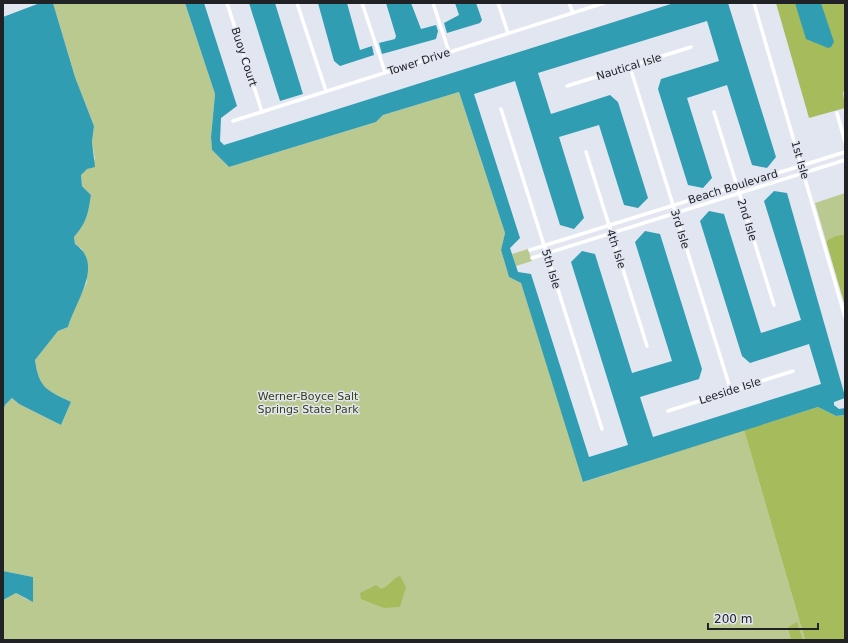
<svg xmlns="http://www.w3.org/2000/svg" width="848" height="643" viewBox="0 0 848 643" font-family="'DejaVu Sans',sans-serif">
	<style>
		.green { fill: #bac990 }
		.forest { fill: #a6bc5c }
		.water { fill: #309db3 }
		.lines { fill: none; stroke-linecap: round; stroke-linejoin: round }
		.minor { stroke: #fff; stroke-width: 3.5 }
		.labels { text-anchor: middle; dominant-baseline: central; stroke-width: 3; stroke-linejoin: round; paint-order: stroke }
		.street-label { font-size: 11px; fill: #212226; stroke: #e2e6f0 }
		.park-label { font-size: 11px; fill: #353e16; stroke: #e2e6f0 }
	</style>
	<rect width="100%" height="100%" fill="#e2e6f0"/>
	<g class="green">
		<path d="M53,3H185L215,94L211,137L212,150L229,167L376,122L383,115L459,92L505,233L501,250L509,277L521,283L584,482L744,430L805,640H3V600L16,593L28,600L33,577L3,571V411L5,405L12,398L19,404L61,425L71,402C46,390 39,389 35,360L58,331L68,327L71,315L87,282L82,249L75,244L74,237C87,222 88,214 91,195L82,186L81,175L95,159L92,142L94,126L75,77Z"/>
		<path d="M845,193V234L835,236L826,241L815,203Z"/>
		<path d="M528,249L532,261L516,266L512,254Z"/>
	</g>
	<g class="forest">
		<path d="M776,3H845V91L843,92L845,108L809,118Z"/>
		<path d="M845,234V306L826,241L835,236Z"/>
		<path d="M818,407L836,416L845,415V640H805L744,430Z"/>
		<path d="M400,576L406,587L400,607L384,608L361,599L360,593L376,585L381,589C390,586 391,579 400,576Z"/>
		<path d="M797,622L803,640H791L788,627Z"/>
	</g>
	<g class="water">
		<path d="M40,3H53L75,77L94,126L92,142L95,167L87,169L81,175L82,186L91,195C88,214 87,222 74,237L75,244C105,264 75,302 68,327L58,331L35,360C39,389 47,390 71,402L61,425L19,404L12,398L5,405L3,411V17Z"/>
		<path d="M185,3H204L237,106L221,118L220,141L224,145L674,3H728L776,157L767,168L752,165L727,85L687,98L712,178L703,188L688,185L658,89L661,79L719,61L707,21L538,73L551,114L610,95L618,102L648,198L638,208L624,205L599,125L559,137L584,218L574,229L560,225L515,81L474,94L520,238L510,248L518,272L531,274L589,457L628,445L571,262L582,251L595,254L632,373L672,361L635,242L645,231L660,234L702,369L699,379L640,397L653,437L821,384L809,344L750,363L742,356L700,221L709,211L724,214L761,333L801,320L764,201L774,191L787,193L845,396V398L834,402V405L839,409L845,408V415L836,416L818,407L583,482L521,283L509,277L501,250L505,233L459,92L383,115L376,122L229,167L212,150L211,137L215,94Z"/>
		<path d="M249,3H275L303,94L280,101Z"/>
		<path d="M318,3H347L360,50L372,46L374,55L340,66L334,61Z"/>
		<path d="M386,3H411L421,29L436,25L438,31L436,39L382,54L379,43L395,39L396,36Z"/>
		<path d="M455,3H476L482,20L480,23L447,33L444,23L459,15Z"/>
		<path d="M795,3H821L834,42L831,47L828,48L806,39Z"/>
		<path d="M3,571L33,577V602L16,593L3,600Z"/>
	</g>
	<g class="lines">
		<g class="minor">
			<path d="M227,3L262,112"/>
			<path d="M297,3L326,91"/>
			<path d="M362,3L385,72"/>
			<path d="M433,3L449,52"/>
			<path d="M498,3L508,33"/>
			<path d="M569,3L573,13"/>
			<path d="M754,3L845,317"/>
			<path d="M630,67L731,391"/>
			<path d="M567,86L691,47"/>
			<path d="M501,109L602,429"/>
			<path d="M714,112L774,305"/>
			<path d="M837,113L845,142"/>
			<path d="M233,121L604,3"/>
			<path d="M586,152L647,346"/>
			<path d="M530,250L845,152"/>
			<path d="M532,258L845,160"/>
			<path d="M668,411L793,371"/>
		</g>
	</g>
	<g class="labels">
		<g class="street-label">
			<text transform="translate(244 57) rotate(72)">Buoy Court</text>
			<text transform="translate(419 62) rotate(-18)">Tower Drive</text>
			<text transform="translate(629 67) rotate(-17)">Nautical Isle</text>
			<text transform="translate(800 160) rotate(74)">1st Isle</text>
			<text transform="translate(733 187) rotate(-17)">Beach Boulevard</text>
			<text transform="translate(747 220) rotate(73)">2nd Isle</text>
			<text transform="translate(680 229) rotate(73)">3rd Isle</text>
			<text transform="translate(616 249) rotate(72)">4th Isle</text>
			<text transform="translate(551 269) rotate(73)">5th Isle</text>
			<text transform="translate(730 391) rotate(-18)">Leeside Isle</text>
		</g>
		<g class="park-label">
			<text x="308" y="396">Werner-Boyce Salt<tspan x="308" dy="13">Springs State Park</tspan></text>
		</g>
	</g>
	<rect width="848" height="643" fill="none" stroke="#212226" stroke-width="8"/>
	<path d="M708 623v6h110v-6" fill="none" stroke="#212226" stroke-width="2"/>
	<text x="714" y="623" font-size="12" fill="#212226" stroke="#e2e6f0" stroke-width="3" paint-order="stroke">200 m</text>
</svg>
